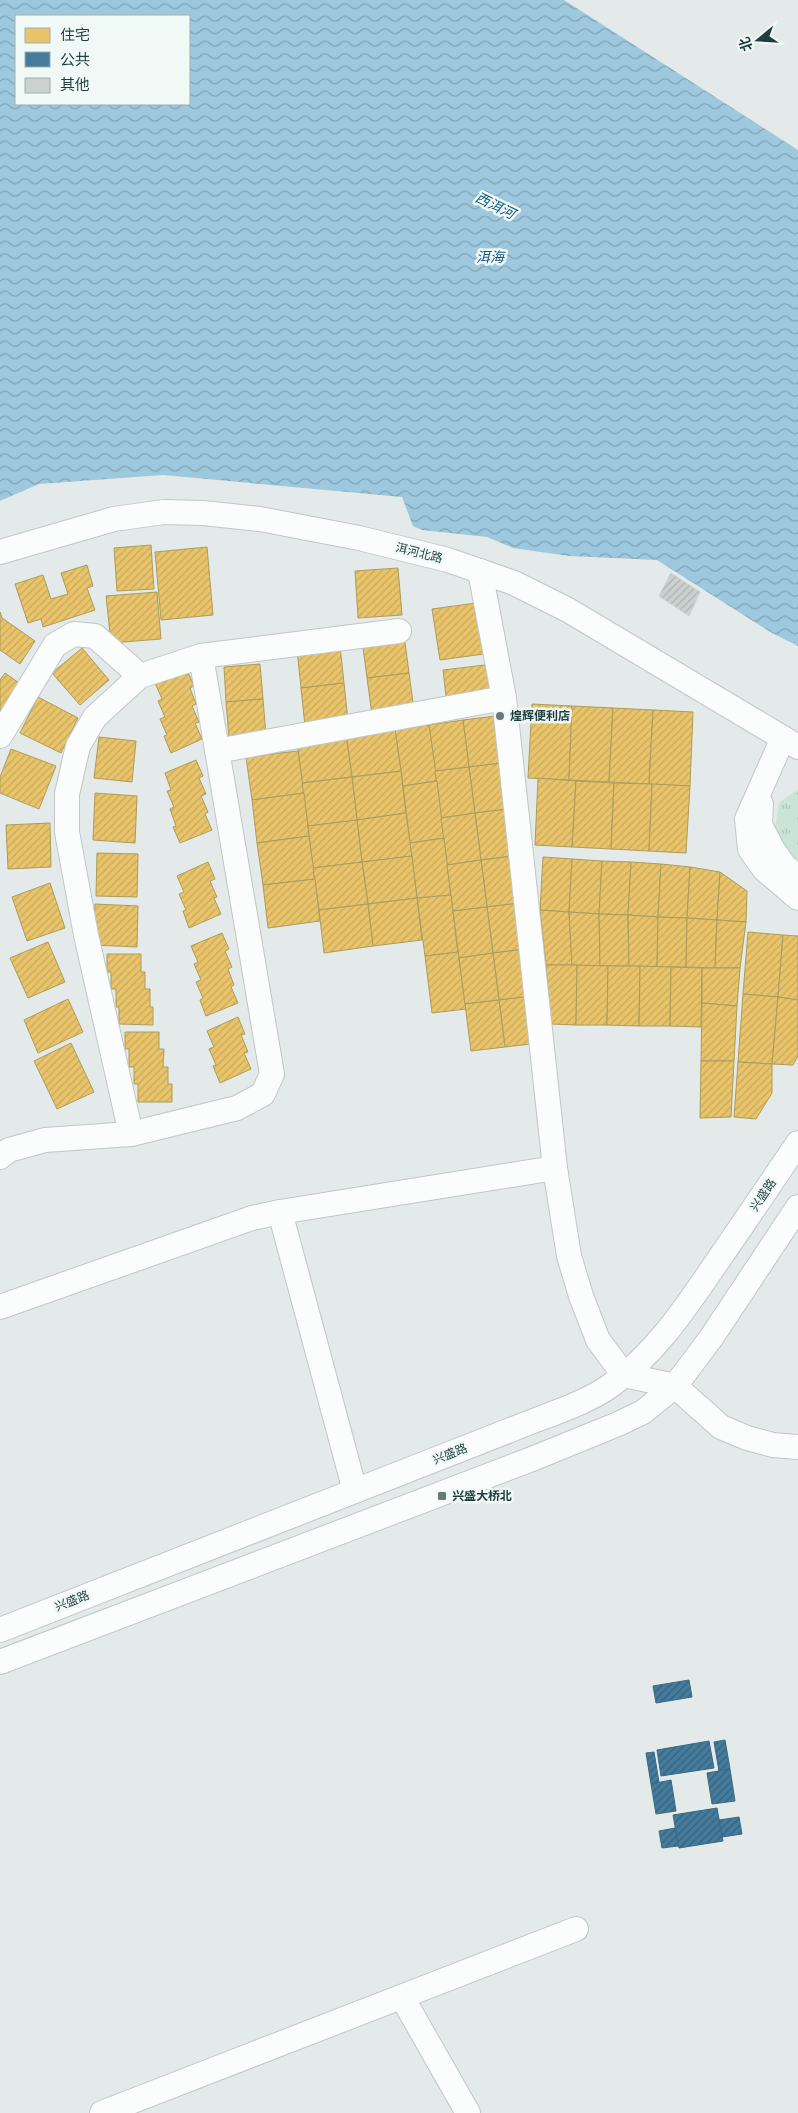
<svg xmlns="http://www.w3.org/2000/svg" width="798" height="2113" viewBox="0 0 798 2113" font-family="'Varela Round','Noto Sans SC',sans-serif">
	<style>
		.grass { fill: url(#grass-tufts) }
		.water { fill: url(#water-waves); fill-rule: evenodd }
		.homes { fill: url(#homes-hatch); stroke: #ac9c5c }
		.public { fill: url(#public-hatch); stroke: #396980 }
		.building { fill: url(#building-hatch); stroke: #ccd3d2 }
		.lines { fill: none; stroke-linecap: round; stroke-linejoin: round }
		.minor-casing { stroke: #c0c7c6; stroke-width: 26 }
		.minor { stroke: #fbfcfc; stroke-width: 24 }
		.poi-dot { fill: #637b79; stroke: #f1f9f7; stroke-width: 2 }
		.labels { text-anchor: middle; dominant-baseline: central; stroke-width: 5; stroke-linejoin: round; paint-order: stroke }
		.street-label { font-size: 12px; fill: #1e3f3d; stroke: #f1f9f7 }
		.poi-label { font-size: 12px; font-weight: bold; fill: #1e3f3d; stroke: #f1f9f7; text-anchor: start }
		.water-label { font-size: 14px; font-style: italic; fill: #115883; stroke: #f1f9f7 }
	</style>
	<defs>
		<pattern id="grass-tufts" width="24" height="20" patternUnits="userSpaceOnUse" patternTransform="scale(1.25)"><rect width="24" height="20" fill="#cae5d8"/><path d="M3 7l-1-3M5 7V3M7 7l1-3M15 17l-1-3M17 17v-4M19 17l1-3" fill="none" stroke="#adc6ba"/></pattern>
		<pattern id="water-waves" width="16" height="10" patternUnits="userSpaceOnUse" patternTransform="scale(1.25)"><rect width="16" height="10" fill="#9ec8de"/><path d="M0 5q4-4 8 0t8 0" fill="none" stroke="#80a4b5"/></pattern>
		<pattern id="homes-hatch" width="6" height="6" patternUnits="userSpaceOnUse" patternTransform="scale(1.25)"><rect width="6" height="6" fill="#e9c46a"/><path d="M-1 1l2-2M0 6l6-6M5 7l2-2" fill="none" stroke="#c7a95d"/></pattern>
		<pattern id="public-hatch" width="6" height="6" patternUnits="userSpaceOnUse" patternTransform="scale(1.25)"><rect width="6" height="6" fill="#457b9d"/><path d="M-1 1l2-2M0 6l6-6M5 7l2-2" fill="none" stroke="#36617a"/></pattern>
		<pattern id="building-hatch" width="6" height="6" patternUnits="userSpaceOnUse" patternTransform="scale(1.25)"><rect width="6" height="6" fill="#cad1cf"/><path d="M-1 1l2-2M0 6l6-6M5 7l2-2" fill="none" stroke="#adb4b3"/></pattern>
	</defs>
	<rect width="100%" height="100%" fill="#e3eae9"/>
	<path class="grass" d="M798,789V862L786,854L775,827L779,803Z"/>
	<path class="water" d="M0,0H564L798,150V646L772,633L657,560L569,556L513,548L487,537L422,530L413,526L402,497L163,475L39,484L0,501ZM16,16H189V104H16Z"/>
	<g class="homes">
		<path d="M151,545L154,589L117,591L114,548Z"/>
		<path d="M207,547L213,615L161,620L155,552Z"/>
		<path d="M87,565L93,586L87,588L95,610L43,627L41,619L28,623L15,584L43,575L51,599L68,594L61,573Z"/>
		<path d="M398,568L402,615L358,618L355,571Z"/>
		<path d="M157,592L161,639L111,643L106,596Z"/>
		<path d="M476,603L484,654L440,660L432,609Z"/>
		<path d="M0,612L2,618L35,641L20,664L0,650Z"/>
		<path d="M404,635L409,673L367,678L362,640Z"/>
		<path d="M340,646L344,683L301,688L297,650Z"/>
		<path d="M82,648L109,680L80,705L52,673Z"/>
		<path d="M260,664L263,699L226,702L224,667Z"/>
		<path d="M493,664L498,708L448,714L443,670Z"/>
		<path d="M187,670L194,686L190,688L196,704L192,706L199,722L195,723L202,739L171,753L164,736L167,735L160,719L165,717L158,701L162,699L155,683Z"/>
		<path d="M5,673L22,685L0,731V680Z"/>
		<path d="M409,673L414,710L372,715L367,678Z"/>
		<path d="M344,683L348,721L305,726L301,688Z"/>
		<path d="M38,697L78,718L61,753L20,733Z"/>
		<path d="M263,699L266,735L229,738L226,702Z"/>
		<path d="M532,704L572,706L569,780L528,778Z"/>
		<path d="M572,706L613,708L609,782L569,780Z"/>
		<path d="M613,708L653,710L649,784L609,782Z"/>
		<path d="M653,710L693,712L690,786L649,784Z"/>
		<path d="M496,716L502,763L469,767L463,720Z"/>
		<path d="M463,720L469,767L435,771L429,725Z"/>
		<path d="M429,725L437,781L403,786L395,729Z"/>
		<path d="M395,729L401,771L352,777L346,735Z"/>
		<path d="M346,735L352,777L302,783L297,741Z"/>
		<path d="M99,737L136,741L132,782L94,778Z"/>
		<path d="M11,749L56,766L39,809L0,793V777Z"/>
		<path d="M298,751L304,793L252,800L246,757Z"/>
		<path d="M196,760L203,776L199,778L206,794L201,796L208,812L205,814L212,830L180,843L173,827L176,826L170,809L174,807L167,791L171,790L165,773Z"/>
		<path d="M502,763L508,809L475,813L469,767Z"/>
		<path d="M469,767L475,813L441,818L435,771Z"/>
		<path d="M401,771L406,813L357,820L352,777Z"/>
		<path d="M352,777L357,820L308,826L302,783Z"/>
		<path d="M538,778L576,781L572,847L535,845Z"/>
		<path d="M437,781L444,838L410,843L403,786Z"/>
		<path d="M576,781L614,783L611,849L572,847Z"/>
		<path d="M614,783L652,784L649,851L611,849Z"/>
		<path d="M652,784L690,786L686,853L649,851Z"/>
		<path d="M95,793L137,796L135,843L93,840Z"/>
		<path d="M304,793L309,836L257,843L252,800Z"/>
		<path d="M508,809L514,856L481,860L475,813Z"/>
		<path d="M406,813L412,856L362,862L357,820Z"/>
		<path d="M475,813L481,860L447,865L441,818Z"/>
		<path d="M357,820L362,862L313,868L308,826Z"/>
		<path d="M50,823L51,867L8,869L6,825Z"/>
		<path d="M309,836L315,879L263,885L257,843Z"/>
		<path d="M444,838L451,895L417,898L410,843Z"/>
		<path d="M97,853L138,854L137,897L96,896Z"/>
		<path d="M412,856L417,898L368,904L362,862Z"/>
		<path d="M514,856L520,903L487,907L481,860Z"/>
		<path d="M543,857L572,859L569,912L540,910Z"/>
		<path d="M572,859L602,861L599,914L569,912Z"/>
		<path d="M481,860L487,907L453,911L447,865Z"/>
		<path d="M602,861L631,862L628,915L599,914Z"/>
		<path d="M208,862L215,879L210,881L217,897L214,898L221,914L189,928L183,911L186,910L179,894L184,892L177,876Z"/>
		<path d="M362,862L368,904L319,910L313,868Z"/>
		<path d="M631,862L661,864L658,917L628,915Z"/>
		<path d="M661,864L690,867L687,918L658,917Z"/>
		<path d="M690,867L720,872L717,920L687,918Z"/>
		<path d="M720,872L747,891L746,922L717,920Z"/>
		<path d="M315,879L320,921L268,928L263,885Z"/>
		<path d="M50,883L65,928L27,941L12,897Z"/>
		<path d="M451,895L458,952L425,956L417,898Z"/>
		<path d="M417,898L422,940L373,946L368,904Z"/>
		<path d="M520,903L526,949L493,953L487,907Z"/>
		<path d="M95,904L138,906L137,947L93,945Z"/>
		<path d="M368,904L373,946L324,953L319,910Z"/>
		<path d="M487,907L493,953L459,958L453,911Z"/>
		<path d="M540,910L569,912L572,965H546Z"/>
		<path d="M569,912L599,914L600,966L572,965Z"/>
		<path d="M599,914L628,915L629,966H600Z"/>
		<path d="M628,915L658,917L657,967L629,966Z"/>
		<path d="M658,917L687,918L686,967H657Z"/>
		<path d="M687,918L717,920L715,968L686,967Z"/>
		<path d="M717,920L746,922L740,968H715Z"/>
		<path d="M748,932L783,935L778,997L743,994Z"/>
		<path d="M222,933L229,949L225,951L232,967L228,969L234,985L231,987L238,1003L206,1016L200,1000L203,998L196,982L201,980L194,964L198,962L191,946Z"/>
		<path d="M783,935L798,936V1000L778,997Z"/>
		<path d="M48,942L65,982L28,998L10,958Z"/>
		<path d="M526,949L533,996L499,1000L493,953Z"/>
		<path d="M458,952L466,1009L432,1013L425,956Z"/>
		<path d="M493,953L499,1000L465,1004L459,958Z"/>
		<path d="M107,954H141V972H145V989H150V1007H153V1025L119,1024V1007H116V989H111V972H107Z"/>
		<path d="M546,965H577L576,1025L551,1024Z"/>
		<path d="M577,965L608,966L607,1025H576Z"/>
		<path d="M608,966H640L639,1026L607,1025Z"/>
		<path d="M640,966L671,967L670,1026H639Z"/>
		<path d="M671,967L702,968L701,1027L670,1026Z"/>
		<path d="M702,968H740L737,1006L702,1003Z"/>
		<path d="M743,994L778,997L772,1064L738,1062Z"/>
		<path d="M533,996L539,1043L505,1047L499,1000Z"/>
		<path d="M778,997L798,1000V1056L793,1065L772,1064Z"/>
		<path d="M68,999L83,1032L38,1053L24,1020Z"/>
		<path d="M499,1000L505,1047L471,1051L465,1004Z"/>
		<path d="M702,1003L737,1006L734,1061H701Z"/>
		<path d="M238,1017L245,1034L241,1035L248,1052L244,1053L251,1069L220,1083L213,1066L216,1065L209,1049L214,1047L207,1031Z"/>
		<path d="M125,1032H159V1049H164L163,1067H168V1084H172V1102H138V1084H134V1067H129V1049H125Z"/>
		<path d="M71,1043L94,1092L57,1109L34,1061Z"/>
		<path d="M701,1061H734L731,1117L700,1118Z"/>
		<path d="M738,1062L772,1064V1093L756,1119L734,1117Z"/>
	</g>
	<g class="public">
		<path d="M689,1680L692,1697L656,1703L653,1686Z"/>
		<path d="M725,1740L730,1769L719,1771L714,1742Z"/>
		<path d="M709,1741L714,1768L661,1776L657,1750Z"/>
		<path d="M654,1752L659,1782L651,1784L646,1753Z"/>
		<path d="M730,1769L735,1801L712,1804L707,1773Z"/>
		<path d="M671,1780L676,1811L656,1814L651,1784Z"/>
		<path d="M717,1808L723,1841L679,1848L673,1815Z"/>
		<path d="M739,1817L742,1834L722,1837L719,1820Z"/>
		<path d="M675,1828L678,1846L662,1848L659,1831Z"/>
	</g>
	<path class="building" d="M671,573L700,592L689,616L659,596Z"/>
	<g class="lines">
		<g class="minor-casing">
			<g id="minor">
				<path d="M0,552L114,519L164,512L203,513L260,519L359,538L448,560L514,583L568,610L798,747"/>
				<path d="M480,571L504,698L555,1168L569,1256L581,1296L598,1340L624,1375L675,1386L721,1427L747,1438L773,1445L798,1447"/>
				<path d="M0,736L55,645L74,634L95,636L140,676"/>
				<path d="M783,738L747,819L750,849L764,869L798,898"/>
				<path d="M217,751L504,698"/>
				<path d="M761,804L760,825L773,850L786,868L798,875"/>
				<path d="M131,1134L86,935L67,832V794L78,746L95,717L140,676L201,656L399,631"/>
				<path d="M0,1157L9,1150L45,1140L131,1134L237,1108L263,1094L272,1074L201,656"/>
				<path d="M280,1212L355,1491"/>
				<path d="M0,1307L252,1218L280,1212L555,1168"/>
				<path d="M0,1630L513,1429C544,1416 583,1405 610,1386C657,1353 689,1303 721,1256C747,1219 772,1181 798,1143"/>
				<path d="M0,1662L532,1459L618,1424L643,1412L675,1386L711,1338L798,1207"/>
				<path d="M402,1997L468,2113"/>
				<path d="M102,2113L576,1929"/>
			</g>
		</g>
		<use href="#minor" class="minor"/>
	</g>
	<g class="poi-dot">
		<circle cx="500" cy="716" r="5"/>
		<rect x="437" y="1491" width="10" height="10" rx="2.5"/>
	</g>
	<g class="labels">
		<g class="street-label">
			<text transform="translate(419 553) rotate(14)">洱河北路</text>
			<text transform="translate(763 1195) rotate(-56)">兴盛路</text>
			<text transform="translate(450 1454) rotate(-21)">兴盛路</text>
			<text transform="translate(72 1601) rotate(-21)">兴盛路</text>
		</g>
		<g class="poi-label">
			<text x="510" y="716">煌辉便利店</text>
			<text x="452" y="1496">兴盛大桥北</text>
		</g>
		<g class="water-label">
			<text transform="translate(495 206) rotate(26)">西洱河</text>
			<text x="490" y="257">洱海</text>
		</g>
	</g>
	<rect x="15" y="15" width="175" height="90" fill="#f1f9f7" stroke="#9dafad"/>
	<rect x="25" y="28" width="25" height="15" fill="#e9c46a" stroke="#9dafad"/>
	<text x="60" y="40" font-size="15" fill="#1e3f3d">住宅</text>
	<rect x="25" y="52" width="25" height="15" fill="#457b9d" stroke="#9dafad"/>
	<text x="60" y="65" font-size="15" fill="#1e3f3d">公共</text>
	<rect x="25" y="78" width="25" height="15" fill="#cad1cf" stroke="#9dafad"/>
	<text x="60" y="90" font-size="15" fill="#1e3f3d">其他</text>
	<g transform="translate(758 40) rotate(252)" stroke="#f1f9f7" stroke-width="4" paint-order="stroke">
	<path d="M0-4L9 19L0 12L-9 19Z" fill="#1e3f3d"/>
	<text y="-8" font-size="14" font-weight="bold" text-anchor="middle" fill="#1e3f3d">北</text>
	</g>
</svg>
